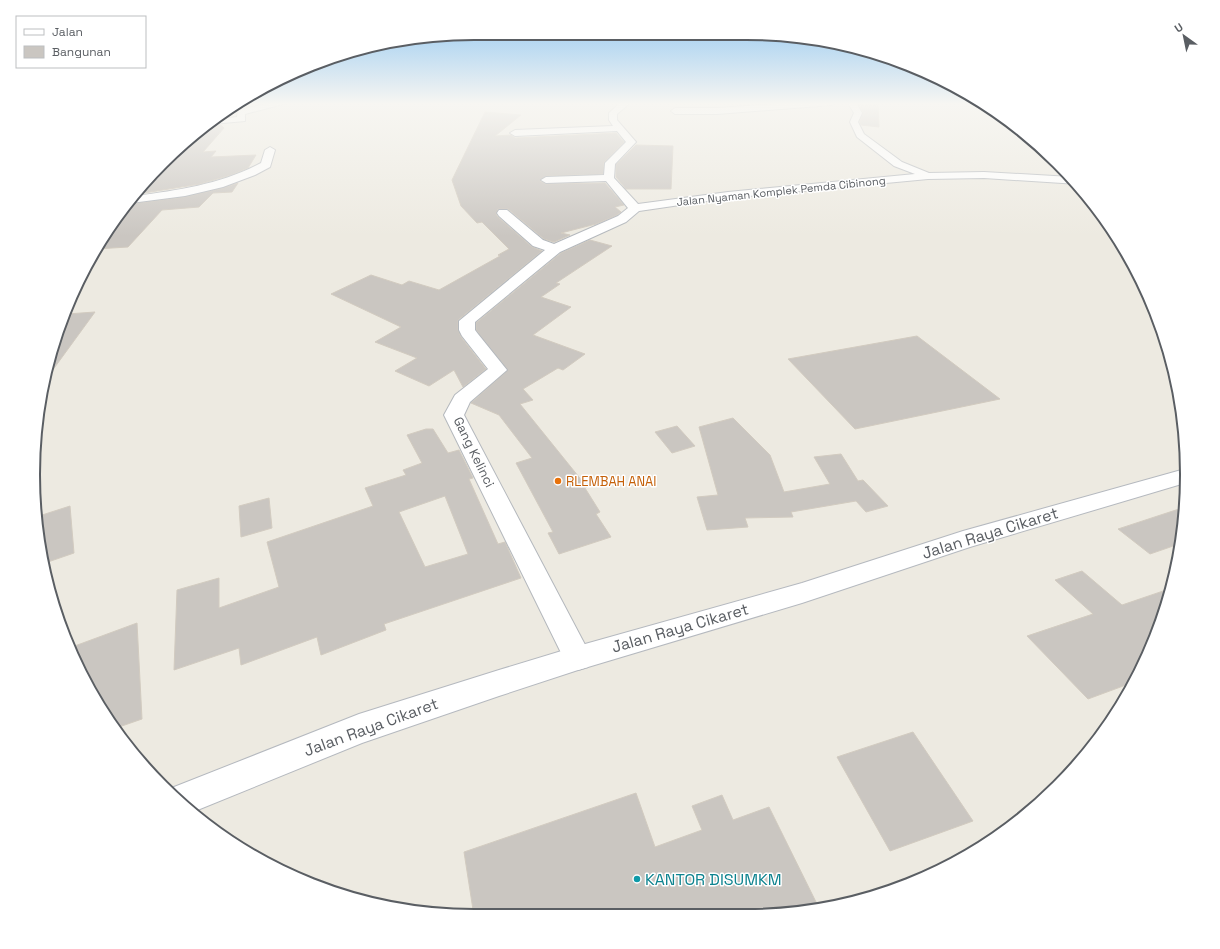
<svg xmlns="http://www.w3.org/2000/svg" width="1220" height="949" viewBox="0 0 1220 949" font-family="'Space Grotesk',sans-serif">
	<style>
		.building { fill: #cac6c1; stroke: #d2cbc0; fill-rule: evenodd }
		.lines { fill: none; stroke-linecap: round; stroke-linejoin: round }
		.minor-casing { stroke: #b4b8bd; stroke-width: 2 }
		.secondary-casing { stroke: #b5b9bf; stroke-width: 2 }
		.minor { fill: #fff; fill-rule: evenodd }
		.secondary { fill: #fff; fill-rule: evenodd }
		.food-dot { fill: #e8710a; stroke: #fff; stroke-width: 1.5 }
		.culture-dot { fill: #0f9aa8; stroke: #fff; stroke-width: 1.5 }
		.labels { text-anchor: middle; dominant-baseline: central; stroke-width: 3; stroke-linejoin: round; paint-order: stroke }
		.far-street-label { font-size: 11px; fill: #5a5e63; stroke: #fff }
		.street-label { font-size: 13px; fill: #5a5e63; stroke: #fff }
		.food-label { font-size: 13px; fill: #c56008; stroke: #fff; text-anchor: start }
		.near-street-label { font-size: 16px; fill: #5a5e63; stroke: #fff }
		.near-culture-label { font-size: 16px; fill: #0d838f; stroke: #fff; text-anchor: start }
		.rim { fill: none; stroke: #5a5e63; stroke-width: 2 }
	</style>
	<rect width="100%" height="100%" fill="#edeae1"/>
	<g class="building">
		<path d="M858,103H878L879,127L861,125L860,122L863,112Z"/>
		<path d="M485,112L521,115L495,136L511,135L515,138L616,133L624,142L604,162L603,174L546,176L540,181L546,184L605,183L624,205L615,207L621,212L617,215L596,224L561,233L570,235L554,242L544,239L508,209H498L496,214L498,217L532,247L542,251L458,320V330L461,337L486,369L463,387L454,370L429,386L395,371L417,358L375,342L401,327L331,294L371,275L402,285L409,281L439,290L500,256L498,255L509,249L482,222L477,223L461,206L452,180Z"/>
		<path d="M211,125H221L224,128L203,152L216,151L211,157L256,155L248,168L231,175L200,184L138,194L163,162Z"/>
		<path d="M636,145L673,146L671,189H626L616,177V165Z"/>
		<path d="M238,183L232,192L213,193L199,207L162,210L128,247L96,249L130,204L185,197L223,188Z"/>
		<path d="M590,240L612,246L556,283L560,284L541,297L571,307L533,335L585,354L563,370L558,368L523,389L533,400L520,404L587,487L585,488L600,512L596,514L611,537L559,554L548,533L553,532L516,463L532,458L499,415L471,403L508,370L476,330V323L561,253Z"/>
		<path d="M95,312L52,371L47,368L48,360L67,314Z"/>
		<path d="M917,336L1000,399L855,429L788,359Z"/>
		<path d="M733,418L770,455L784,492L830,484L814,457L841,454L858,481L863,480L888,506L866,512L856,501L791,512L793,517L745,518L748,527L707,530L697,497L718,495L699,427Z"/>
		<path d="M677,426L695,446L672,453L655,432Z"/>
		<path d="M426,429H433L448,453L459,450L473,478L469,479L498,544L505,542L521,578L384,624L386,630L321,655L317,637L241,665L239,648L174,670L177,590L219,578V608L279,587L267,542L373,506L365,488L406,475L403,470L422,463L407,435ZM445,496L468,554L425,567L399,512Z"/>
		<path d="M269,498L272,528L241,537L239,506Z"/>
		<path d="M70,506L74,553L45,563L39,516Z"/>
		<path d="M1185,507L1179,544L1150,554L1118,529Z"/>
		<path d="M1082,571L1122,605L1172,588L1142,670L1134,682L1088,699L1027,636L1093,614L1055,580Z"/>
		<path d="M137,623L142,719L116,728L92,695L72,647Z"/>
		<path d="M913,732L973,821L890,851L837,757Z"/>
		<path d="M636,793L655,847L702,830L692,806L722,795L733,820L769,807L818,906L775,915L474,916L464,852Z"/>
	</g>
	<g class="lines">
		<g class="minor-casing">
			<g id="minor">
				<path d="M271,103H287L245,114V121L212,124L219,119L237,117L238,110Z"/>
				<path d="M620,103H630L617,114V120L636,142L615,164L614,178L638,204L728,192L915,174L894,166L857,137L850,122L854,113L848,103H856L862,113L858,122L864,134L902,162L929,173L984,172L1071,177L1078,184L984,178L928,179L728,198L639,211L626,222L560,252L475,322V330L478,334L507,370L470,402L464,415L592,658L588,667L578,670L568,667L444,415L455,395L488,369L462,336L459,330V321L545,250L533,246L499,216L497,213L499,210H507L543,240L554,244L618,216L628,208L606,181L546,183L541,180L546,177L604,175L605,163L626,142L617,131L515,136L510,133L515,130L613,126L609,120V113Z"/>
				<path d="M790,103H836L832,105L717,114H675L671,111L675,108H717Z"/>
				<path d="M270,147L275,150L270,167L255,175L223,187L185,196L131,203L136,196C180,190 222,184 261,163L265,150Z"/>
			</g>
		</g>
		<g class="secondary-casing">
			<path id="secondary" d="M1185,469V483L970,547L802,603L578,670L499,696L362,743L195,811L169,789L359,714L499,670L578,646L802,583L963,531Z"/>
		</g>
		<use href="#minor" class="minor"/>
		<use href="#secondary" class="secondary"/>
	</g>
	<linearGradient id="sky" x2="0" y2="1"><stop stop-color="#8bc4f1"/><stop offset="0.44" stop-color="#f7f6f2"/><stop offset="1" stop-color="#f7f6f2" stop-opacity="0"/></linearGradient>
	<rect width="1220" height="236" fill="url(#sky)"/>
	<circle class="food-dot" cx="558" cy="481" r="4"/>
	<circle class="culture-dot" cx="637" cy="879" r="4"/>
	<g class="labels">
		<g class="far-street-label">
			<text transform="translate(781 191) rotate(-6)">Jalan Nyaman Komplek Pemda Cibinong</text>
		</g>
		<g class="street-label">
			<text transform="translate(474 452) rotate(64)">Gang Kelinci</text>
		</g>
		<g class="food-label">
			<text x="566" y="481">RLEMBAH ANAI</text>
		</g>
		<g class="near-street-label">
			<text transform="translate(990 533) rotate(-17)">Jalan Raya Cikaret</text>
			<text transform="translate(680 628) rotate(-16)">Jalan Raya Cikaret</text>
			<text transform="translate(371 727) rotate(-20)">Jalan Raya Cikaret</text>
		</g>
		<g class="near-culture-label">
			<text x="645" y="879">KANTOR DISUMKM</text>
		</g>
	</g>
	<path d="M0 0H1220V949H0ZM474 40H746A434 434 0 0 1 1180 474V475A434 434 0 0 1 746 909H474A434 434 0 0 1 40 475V474A434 434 0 0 1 474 40Z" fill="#fff" fill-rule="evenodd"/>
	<path class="rim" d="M474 40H746A434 434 0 0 1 1180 474V475A434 434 0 0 1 746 909H474A434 434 0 0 1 40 475V474A434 434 0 0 1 474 40Z"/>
	<rect x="16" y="16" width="130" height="52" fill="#ffffff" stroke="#bdbfc1"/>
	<rect x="24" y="29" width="20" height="6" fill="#ffffff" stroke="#bdbfc1"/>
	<text x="52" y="36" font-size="12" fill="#5a5e63">Jalan</text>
	<rect x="24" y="46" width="20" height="12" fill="#cac6c1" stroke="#bdbfc1"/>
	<text x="52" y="56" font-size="12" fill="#5a5e63">Bangunan</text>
	<g transform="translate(1184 36) rotate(327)" stroke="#ffffff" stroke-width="3" paint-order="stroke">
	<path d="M0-3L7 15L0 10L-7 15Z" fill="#5a5e63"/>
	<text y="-6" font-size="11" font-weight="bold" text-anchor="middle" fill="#5a5e63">U</text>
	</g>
</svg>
